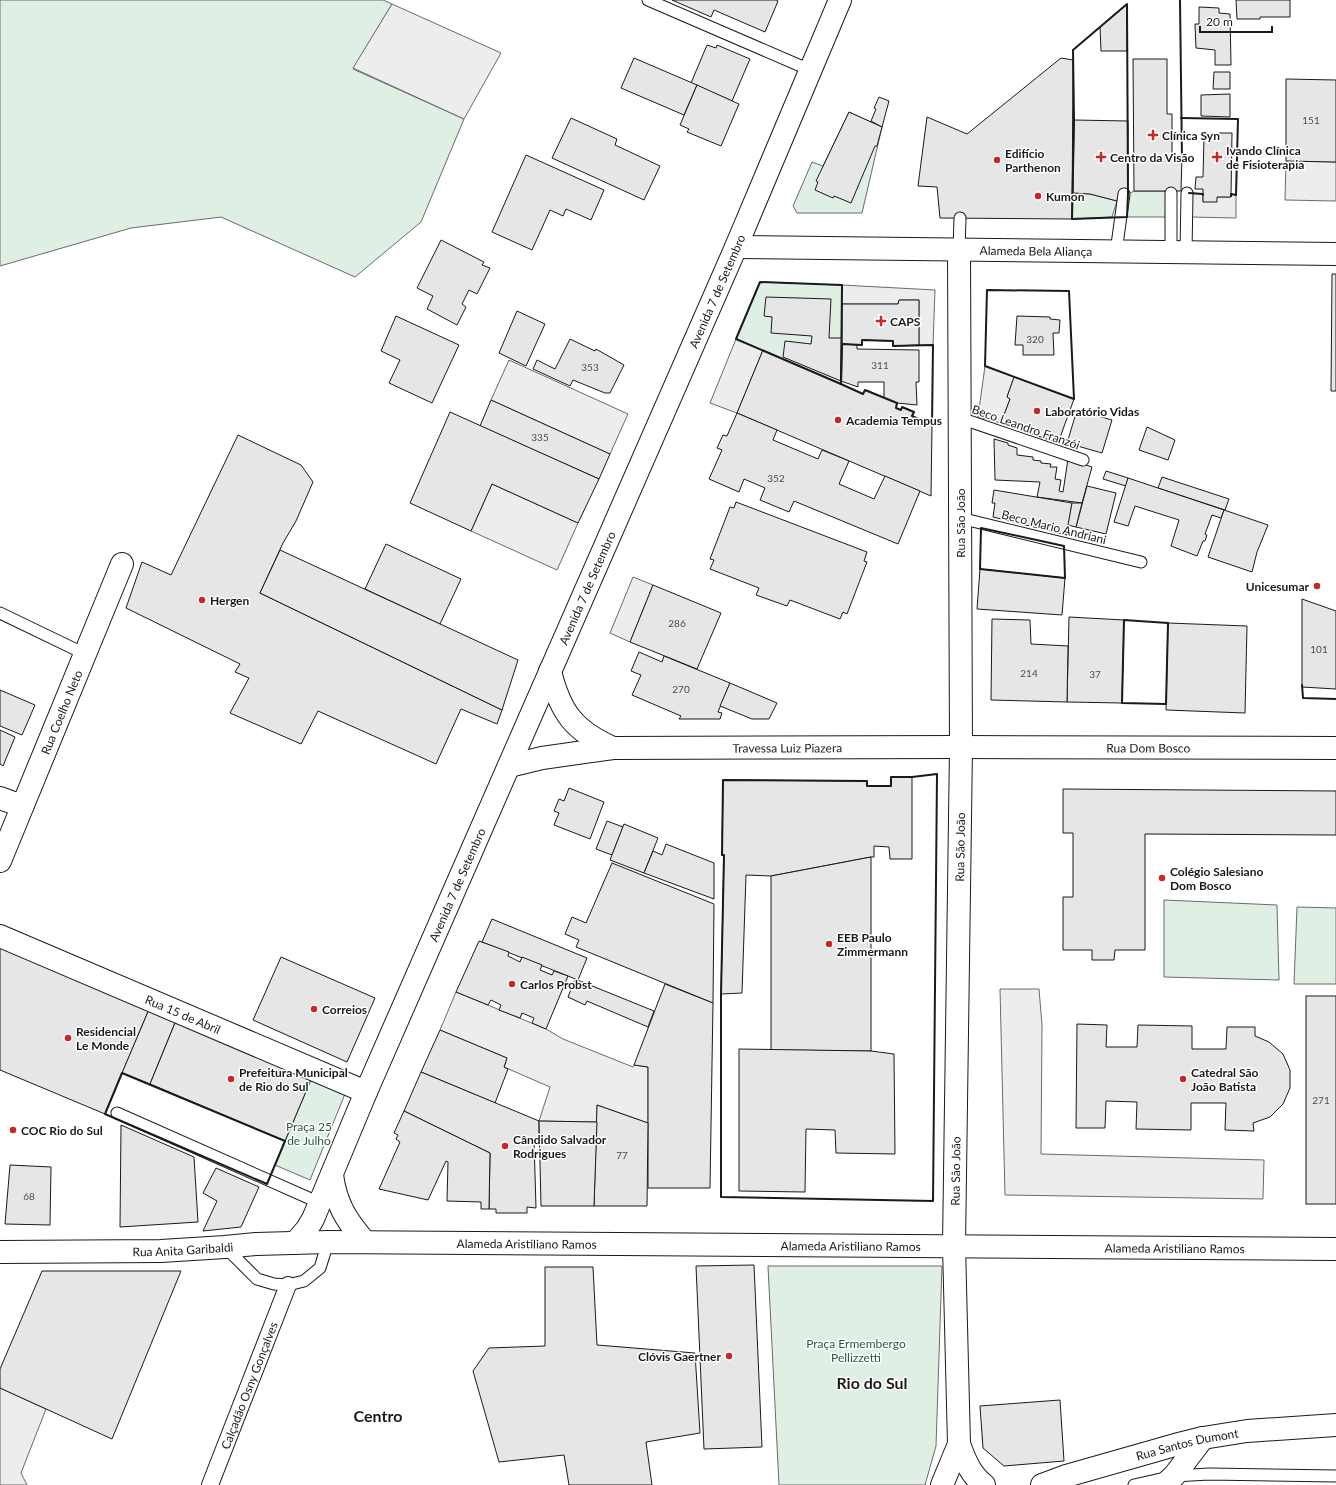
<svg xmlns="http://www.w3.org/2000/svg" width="1336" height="1485" viewBox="0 0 1336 1485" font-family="Lato,sans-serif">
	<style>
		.green { fill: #e0efe3; stroke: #6a6a6a }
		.parking { fill: #ededed; stroke: #6a6a6a }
		.building { fill: #e6e6e6; stroke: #1a1a1a }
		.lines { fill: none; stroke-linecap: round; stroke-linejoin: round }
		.service-casing { stroke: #1a1a1a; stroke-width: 13 }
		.pedestrian-casing { stroke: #1a1a1a; stroke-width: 18 }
		.minor-casing { stroke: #1a1a1a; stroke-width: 24 }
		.tertiary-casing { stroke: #1a1a1a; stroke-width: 24 }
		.secondary-casing { stroke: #1a1a1a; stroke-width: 24 }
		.service { stroke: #fff; stroke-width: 11 }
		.pedestrian { stroke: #fff; stroke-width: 16 }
		.minor { stroke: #fff; stroke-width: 22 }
		.tertiary { stroke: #fff; stroke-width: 22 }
		.secondary { stroke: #fff; stroke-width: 22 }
		.wall { stroke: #1a1a1a; stroke-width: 2 }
		.poi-dot { fill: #c62828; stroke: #fff; stroke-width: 1.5 }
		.labels { text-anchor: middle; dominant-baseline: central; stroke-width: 3; stroke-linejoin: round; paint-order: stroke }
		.number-label { font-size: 10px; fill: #4d4d4d }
		.poi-label { font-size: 12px; font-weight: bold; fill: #1a1a1a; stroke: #fff; text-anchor: start }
		.street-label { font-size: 12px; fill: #1a1a1a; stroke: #fff }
		.park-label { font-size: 12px; fill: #2b5a34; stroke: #fff }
		.district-label { font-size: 16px; font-weight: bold; fill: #1a1a1a; stroke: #fff }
	</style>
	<rect width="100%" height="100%" fill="#fff"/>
	<g class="green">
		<path d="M0,0H383L392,4L353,69L464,119L421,222L355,277L221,217L131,228L0,266Z"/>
		<path d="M849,112L882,127L862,213H797L793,206L812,162L823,166Z"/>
		<path d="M1134,191H1168L1165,217H1127L1128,194Z"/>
		<path d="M1073,193L1090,194L1117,201L1112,217L1072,219Z"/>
		<path d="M760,282L842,285L841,384L736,339Z"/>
		<path d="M1164,900L1277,905L1279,980L1164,977Z"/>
		<path d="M1297,907L1336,908V984H1294Z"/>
		<path d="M313,1075L347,1089L310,1180L275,1165Z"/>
		<path d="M768,1266H942L936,1446L925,1485H779Z"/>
	</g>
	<g class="parking">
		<path d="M392,4L501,53L464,119L353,68Z"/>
		<path d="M1286,161L1336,162V201L1285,200Z"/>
		<path d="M1191,193L1203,194V202L1217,197H1230L1231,194L1236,195V218L1191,217Z"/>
		<path d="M842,285L935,290L933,345H919V300H899L898,304H842Z"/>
		<path d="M736,339L763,350L737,413L710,403Z"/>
		<path d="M509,360L628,414L610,454L491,400Z"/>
		<path d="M985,366L1014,377L1007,397L1010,399L1001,423L978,417Z"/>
		<path d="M492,484L578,523L557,570L471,531Z"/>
		<path d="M633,577L653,585L630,642L610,633Z"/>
		<path d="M1000,989H1039L1042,1025L1041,1154L1264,1160L1263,1199L1005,1195Z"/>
		<path d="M456,992L546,1029L563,1039L633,1067L634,1065L648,1067V1123L597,1105V1122L539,1121L550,1087L504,1067L507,1058L440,1030Z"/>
		<path d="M0,1388L46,1409L21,1473L27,1485H0Z"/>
	</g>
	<g class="building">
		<path d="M672,0H776L778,1L765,32L714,10L711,17Z"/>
		<path d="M1236,0H1290V17H1260V19H1237Z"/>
		<path d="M1127,4V51H1101L1100,27Z"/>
		<path d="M1199,7L1219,8V13L1230,14L1231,65H1215V50L1196,48L1195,24H1199Z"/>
		<path d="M707,45L716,48L717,45L750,59L732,101L691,83Z"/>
		<path d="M634,58L697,85L684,115L621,88Z"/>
		<path d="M1061,58L1073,60L1072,219L940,218L937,187L918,186L927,117L967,134Z"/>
		<path d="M1133,59H1167V114H1172V156L1182,157L1181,191H1134Z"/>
		<path d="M1214,72H1230V89H1213Z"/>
		<path d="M1286,79L1336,80V162L1286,161Z"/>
		<path d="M697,85L739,104L721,146L687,132L689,129L680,125Z"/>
		<path d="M1230,94V117L1201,116V95Z"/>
		<path d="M879,97L889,101L882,127L871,121L876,109L874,108Z"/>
		<path d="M849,112L882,127L877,146H875L851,203L834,196L833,198L815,190L818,182L816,181Z"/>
		<path d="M571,118L617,139L615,145L660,166L644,200L552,158Z"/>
		<path d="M1074,120L1128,121V194L1119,193L1117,201L1090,194L1073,193Z"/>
		<path d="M1219,133H1232L1231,197H1217V202H1203V189H1195L1196,177H1203L1204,136L1218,137Z"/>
		<path d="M526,155L604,190L591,220L566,209L563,216L550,210L532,250L492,232Z"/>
		<path d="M441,240L484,262L482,265L490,268L477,294L469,290L462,304L466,307L457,325L427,309L433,296L417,288Z"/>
		<path d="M1332,274H1336V391H1331Z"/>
		<path d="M766,297L831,299L829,338H842L841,381L783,357L785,341L811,344L812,336L771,333L772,317L764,316Z"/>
		<path d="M899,300H919V345L893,346V341L862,340V345L842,344V304H898Z"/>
		<path d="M517,311L545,324L526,366L499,353Z"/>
		<path d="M396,316L459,345L432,403L389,383L400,360L381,351Z"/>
		<path d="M1017,316L1050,317V319L1060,320L1059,333H1053L1054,355H1023V345H1015Z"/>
		<path d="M570,339L595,351L596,349L624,365L610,393H605L573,380L570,386L533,369L537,360L555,369Z"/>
		<path d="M842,344L857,345V349L919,350V382H916L917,405L897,403L884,398V382H858V387L841,381Z"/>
		<path d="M763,350L863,394L865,390L897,403L896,408L901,410L902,407L914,412L912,416L932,425L931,496L737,413Z"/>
		<path d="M1014,377L1074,399L1058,443L1001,423L1010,399L1007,397Z"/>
		<path d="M491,400L610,454L599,479L480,426Z"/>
		<path d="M1077,410L1112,420L1102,453L1067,443Z"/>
		<path d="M450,412L599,479L578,523L492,484L471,531L410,503Z"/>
		<path d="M737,413L777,430L773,440L818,459L822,450L849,461L839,484L874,499L885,476L920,491L898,544L794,501L789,512L760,500L765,488L744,479L739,492L709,479L722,450L717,448L723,435L727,436Z"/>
		<path d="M1147,427L1175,440L1168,460L1139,450Z"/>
		<path d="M238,435L301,465L313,482L296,521L283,543L260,593L502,710L497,724L461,709L436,764L318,711L301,744L230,713L249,678L235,672L240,664L126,608L142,562L171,575Z"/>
		<path d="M994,439L1008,443V445L1017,448V455L1033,457V460L1041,461V463L1051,464L1050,467H1057L1055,479L1061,480L1059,491L1063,492L1068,459L1092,467L1082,503L1037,497L1040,482L995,480Z"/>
		<path d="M1106,471L1128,478L1126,486L1103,479Z"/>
		<path d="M1162,477L1229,499L1225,510L1158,488Z"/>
		<path d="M1128,478L1224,510L1221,518L1212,515L1205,534L1207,535L1205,541H1203L1197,556L1171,546L1179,520L1135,506L1128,526L1114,522Z"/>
		<path d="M1087,486L1116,493L1106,534L1076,527Z"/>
		<path d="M994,490L1072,503L1067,535L993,517L995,503H992Z"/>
		<path d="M736,502L867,552L864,561L867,562L847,614L843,612L840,619L790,600L787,606L756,595L759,588L710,569L714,560L710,559L730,507L734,508Z"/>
		<path d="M1072,503H1082L1076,527L1068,525Z"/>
		<path d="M1224,510L1268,525L1257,552L1252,572L1208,557Z"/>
		<path d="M386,544L461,579L440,624L365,589Z"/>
		<path d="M280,550L518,660L502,710L260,593Z"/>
		<path d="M980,569L1065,578L1062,615L977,609Z"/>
		<path d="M653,585L721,613L697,669L630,642Z"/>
		<path d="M1302,599L1336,611V689L1302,687Z"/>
		<path d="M1069,617L1124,620L1122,703L1067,702Z"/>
		<path d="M992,619L1030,620L1031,644L1068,646L1067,702L991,700Z"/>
		<path d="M1168,623L1247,626L1245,713L1166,710Z"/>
		<path d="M639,652L662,662L664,656L730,683L718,712L722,713L720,719H679L681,716L632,695L641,675L631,671Z"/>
		<path d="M730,683L777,703L769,719H752L720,706Z"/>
		<path d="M0,690L35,705L22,735L0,726Z"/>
		<path d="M0,730L15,737L3,766L0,764Z"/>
		<path d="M891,777H912V859H890L889,847L874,846V857H871L771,876L746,875L742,993L721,994L724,855H722L723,780L867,781V786H891Z"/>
		<path d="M569,788L604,802L590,839L554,825L559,813L554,811L559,799L564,801Z"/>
		<path d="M1063,789L1336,791V835L1145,834V950H1115L1114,960H1092V950H1063V897H1073V833H1063Z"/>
		<path d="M607,821L623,827L612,855L596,849Z"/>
		<path d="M624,824L658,838L644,873L610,860Z"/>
		<path d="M666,844L714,863V899L644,873L653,851L662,855Z"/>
		<path d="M871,857V1051L771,1050V876Z"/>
		<path d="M612,863L714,904L713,1003L576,947L579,940L565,934L572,917L586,923Z"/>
		<path d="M492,919L587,958L578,980L482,942Z"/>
		<path d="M479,941L509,952L508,956L520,962L522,957L542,965L540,970L552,975L554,971L568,976L546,1029L532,1023L534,1018L522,1013L520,1018L499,1010L501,1005L491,1000L488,1005L456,992Z"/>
		<path d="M0,947L150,1007L105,1114L0,1070Z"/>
		<path d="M281,957L375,998L347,1062L253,1020Z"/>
		<path d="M575,979L654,1011L648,1027L587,1001L585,1005L568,997Z"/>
		<path d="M665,984L713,1003L710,1188H648V1067L634,1065Z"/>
		<rect x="1306" y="996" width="30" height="208"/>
		<path d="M150,1007L177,1018L150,1084L122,1073Z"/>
		<path d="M177,1018L313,1075L285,1141L150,1084Z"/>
		<path d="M1077,1024L1107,1025L1106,1047H1137L1138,1025L1192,1026V1049H1226L1227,1027H1255V1036L1269,1042L1283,1054L1290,1070V1088L1283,1104L1270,1117L1253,1123L1254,1131L1225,1130L1226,1103H1191V1130L1136,1129L1137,1102L1106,1101L1105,1128H1076Z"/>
		<path d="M440,1030L507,1058L504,1067L508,1069L495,1103L421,1072Z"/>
		<path d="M739,1049L871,1051L894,1054L895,1154L836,1153L835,1130L806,1129L805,1192L739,1191Z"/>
		<path d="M421,1072L539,1121V1140H534L536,1208L527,1207V1213H496V1209H489L490,1153L404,1111Z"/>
		<path d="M597,1105L648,1123L647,1206H594Z"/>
		<path d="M404,1111L490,1153L489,1209H481V1202L447,1201L448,1162L446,1161L428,1200L379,1189L400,1142L396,1139L398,1135L394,1133Z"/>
		<path d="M539,1121L597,1122L594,1206H541Z"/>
		<path d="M121,1125L194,1157L198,1222L120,1227Z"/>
		<path d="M10,1165L51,1167L50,1225L5,1224Z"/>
		<path d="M216,1168L259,1187L241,1227L203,1231L217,1201L203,1193Z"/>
		<path d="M754,1265L762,1447L704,1449L696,1266Z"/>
		<path d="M545,1267H593L597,1345L695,1353L700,1433L646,1442L652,1485H569L564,1455L499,1462L473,1371L489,1348L545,1346Z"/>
		<path d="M42,1271H181L112,1439L0,1388V1369Z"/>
		<path d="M1060,1400L1064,1461L1004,1466L983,1448L980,1406Z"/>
	</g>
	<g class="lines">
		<g class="service-casing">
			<g id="service">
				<path d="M648,0L810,70"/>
				<path d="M959,250L960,218"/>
				<path d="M1116,252L1124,194"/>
				<path d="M1171,252V193"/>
				<path d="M1186,253L1187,193"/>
				<path d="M960,418L1083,460"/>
				<path d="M960,518L1141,562"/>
				<path d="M0,613L85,654"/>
				<path d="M117,1113L320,1203"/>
				<path d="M225,1247L257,1279L274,1284L288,1285L304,1281L320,1268L328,1242"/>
				<path d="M1134,1485L1174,1476L1209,1474L1336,1476"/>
			</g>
		</g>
		<g class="pedestrian-casing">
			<g id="pedestrian">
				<path id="s1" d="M210,1485L288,1285"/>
			</g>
		</g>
		<g class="minor-casing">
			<g id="minor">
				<path d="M0,798L22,806"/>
				<path id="s2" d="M0,861L122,564"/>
				<path id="s3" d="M0,936L366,1092"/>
				<path id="s4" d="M954,1246L961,747L959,250"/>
				<path id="s5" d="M1042,1485L1066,1476L1175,1445L1203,1438L1247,1431L1336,1425"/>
			</g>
		</g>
		<g class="tertiary-casing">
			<g id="tertiary">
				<path id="s6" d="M736,247L1336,254"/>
				<path d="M550,671C560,712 574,731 613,748"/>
				<path id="s7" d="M509,766L542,758L613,748L961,747L1336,748"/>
				<path d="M332,1175C336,1204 346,1220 365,1242"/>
				<path id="s8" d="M295,1243L307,1229L313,1219L366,1092L736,247L840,0"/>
				<path d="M954,1246L959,1444C965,1460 970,1474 984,1485"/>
				<path d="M942,1485L959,1444"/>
			</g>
		</g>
		<g class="secondary-casing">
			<g id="secondary">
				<path id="s9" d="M0,1252L161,1251L225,1247L256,1244L328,1242L1336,1249"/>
				<path d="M1164,1485L1174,1476L1203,1438"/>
			</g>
		</g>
		<use href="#service" class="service"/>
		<use href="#pedestrian" class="pedestrian"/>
		<use href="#minor" class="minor"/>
		<use href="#tertiary" class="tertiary"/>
		<use href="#secondary" class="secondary"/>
		<g class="wall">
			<path d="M1180,0L1182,159"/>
			<path d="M1127,4L1128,194L1127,217L1072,219L1074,120L1073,50Z"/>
			<path d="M1181,118L1238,119L1236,195L1231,194V196"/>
			<path d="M1189,193L1203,194V195"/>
			<path d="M760,282L842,285L841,384L736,339Z"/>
			<path d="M987,290L1069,291L1074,399L985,366Z"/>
			<path d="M862,340L893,341V346L933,345L932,425L912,416L914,412L902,407L901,410L896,408L897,403L865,390L863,394L841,384L842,344L862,345Z"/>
			<path d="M981,528L1064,546L1065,578L980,569Z"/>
			<path d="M1124,620L1168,623L1166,704L1122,703Z"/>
			<path d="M1302,685L1303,698L1336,699"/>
			<path d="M937,774L933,1201L721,1197V994L724,855H722L723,780L867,781V786H891V777H912Z"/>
			<path d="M122,1073L285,1141L267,1184L105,1114Z"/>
		</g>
	</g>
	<g class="poi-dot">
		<path d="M1151 129h4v4h4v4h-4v4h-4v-4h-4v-4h4z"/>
		<path d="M1099 151h4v4h4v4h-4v4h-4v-4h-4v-4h4z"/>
		<path d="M1215 151h4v4h4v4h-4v4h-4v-4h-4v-4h4z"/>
		<circle cx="997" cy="160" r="4"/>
		<circle cx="1038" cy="196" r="4"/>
		<path d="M879 315h4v4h4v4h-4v4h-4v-4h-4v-4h4z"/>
		<circle cx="1037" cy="411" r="4"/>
		<circle cx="838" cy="420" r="4"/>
		<circle cx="1317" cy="586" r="4"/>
		<circle cx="202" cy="600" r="4"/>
		<circle cx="1162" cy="878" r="4"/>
		<circle cx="829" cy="944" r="4"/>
		<circle cx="512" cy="984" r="4"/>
		<circle cx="314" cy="1009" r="4"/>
		<circle cx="68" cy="1038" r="4"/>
		<circle cx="231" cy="1079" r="4"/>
		<circle cx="1183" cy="1079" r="4"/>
		<circle cx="13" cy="1130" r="4"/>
		<circle cx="505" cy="1146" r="4"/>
		<circle cx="729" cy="1356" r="4"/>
	</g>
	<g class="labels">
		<g class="number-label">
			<text x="1311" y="120">151</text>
			<text x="1035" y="339">320</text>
			<text x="880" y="365">311</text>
			<text x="590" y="367">353</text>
			<text x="540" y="437">335</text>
			<text x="776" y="478">352</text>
			<text x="677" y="623">286</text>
			<text x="1319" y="649">101</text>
			<text x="1029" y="673">214</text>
			<text x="1095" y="674">37</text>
			<text x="681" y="689">270</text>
			<text x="1321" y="1100">271</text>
			<text x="622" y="1155">77</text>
			<text x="29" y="1196">68</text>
		</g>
		<g class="poi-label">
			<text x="1162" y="135">Clínica Syn</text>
			<text x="1226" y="150">Ivando Clínica<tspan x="1226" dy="14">de Fisioterapia</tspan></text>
			<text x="1005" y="153">Edifício<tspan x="1005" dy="14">Parthenon</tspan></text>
			<text x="1110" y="157">Centro da Visão</text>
			<text x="1046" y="196">Kumon</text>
			<text x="890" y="321">CAPS</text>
			<text x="1045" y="411">Laboratório Vidas</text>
			<text x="846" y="420">Academia Tempus</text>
			<text x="1309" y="586" text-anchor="end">Unicesumar</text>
			<text x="210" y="600">Hergen</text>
			<text x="1170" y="871">Colégio Salesiano<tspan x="1170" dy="14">Dom Bosco</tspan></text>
			<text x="837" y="937">EEB Paulo<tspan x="837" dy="14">Zimmermann</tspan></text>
			<text x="520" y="984">Carlos Probst</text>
			<text x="322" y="1009">Correios</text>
			<text x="76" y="1031">Residencial<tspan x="76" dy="14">Le Monde</tspan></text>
			<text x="239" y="1072">Prefeitura Municipal<tspan x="239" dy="14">de Rio do Sul</tspan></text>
			<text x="1191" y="1072">Catedral São<tspan x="1191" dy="14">João Batista</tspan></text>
			<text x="21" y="1130">COC Rio do Sul</text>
			<text x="513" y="1139">Cândido Salvador<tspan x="513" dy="14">Rodrigues</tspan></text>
			<text x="721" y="1356" text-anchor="end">Clóvis Gaertner</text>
		</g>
		<g class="street-label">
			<text stroke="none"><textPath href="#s6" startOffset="300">Alameda Bela Aliança</textPath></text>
			<text stroke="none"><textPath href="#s8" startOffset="1042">Avenida 7 de Setembro</textPath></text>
			<text transform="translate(1026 427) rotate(19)">Beco Leandro Franzói</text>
			<text transform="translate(960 523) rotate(-90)">Rua São João</text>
			<text transform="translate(1054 527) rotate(14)">Beco Mario Andriani</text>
			<text stroke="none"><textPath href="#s8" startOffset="718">Avenida 7 de Setembro</textPath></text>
			<text stroke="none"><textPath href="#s2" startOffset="161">Rua Coelho Neto</textPath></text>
			<text stroke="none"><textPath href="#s7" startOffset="280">Travessa Luiz Piazera</textPath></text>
			<text stroke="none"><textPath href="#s7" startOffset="641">Rua Dom Bosco</textPath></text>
			<text stroke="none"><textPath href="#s4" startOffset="399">Rua São João</textPath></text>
			<text stroke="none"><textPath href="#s8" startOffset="394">Avenida 7 de Setembro</textPath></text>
			<text stroke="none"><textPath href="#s3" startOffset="199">Rua 15 de Abril</textPath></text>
			<text stroke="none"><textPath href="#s4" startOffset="75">Rua São João</textPath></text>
			<text stroke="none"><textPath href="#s9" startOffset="527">Alameda Aristiliano Ramos</textPath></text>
			<text stroke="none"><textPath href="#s9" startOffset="851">Alameda Aristiliano Ramos</textPath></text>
			<text stroke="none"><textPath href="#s9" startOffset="1175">Alameda Aristiliano Ramos</textPath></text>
			<text stroke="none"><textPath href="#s9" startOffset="183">Rua Anita Garibaldi</textPath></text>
			<text stroke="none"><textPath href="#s1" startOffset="107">Calçadão Osny Gonçalves</textPath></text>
			<text stroke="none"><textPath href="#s5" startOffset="151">Rua Santos Dumont</textPath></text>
		</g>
		<g class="park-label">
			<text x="309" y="1126">Praça 25<tspan x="309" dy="14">de Julho</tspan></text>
			<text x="856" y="1343">Praça Ermembergo<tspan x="856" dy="14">Pellizzetti</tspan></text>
		</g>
		<g class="district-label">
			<text x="872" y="1382">Rio do Sul</text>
			<text x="378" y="1415">Centro</text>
		</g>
	</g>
	<path d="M1200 26v6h72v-6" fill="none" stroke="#1a1a1a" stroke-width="2"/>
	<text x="1206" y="26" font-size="12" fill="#1a1a1a" stroke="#ffffff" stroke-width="3" paint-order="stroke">20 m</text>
</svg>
